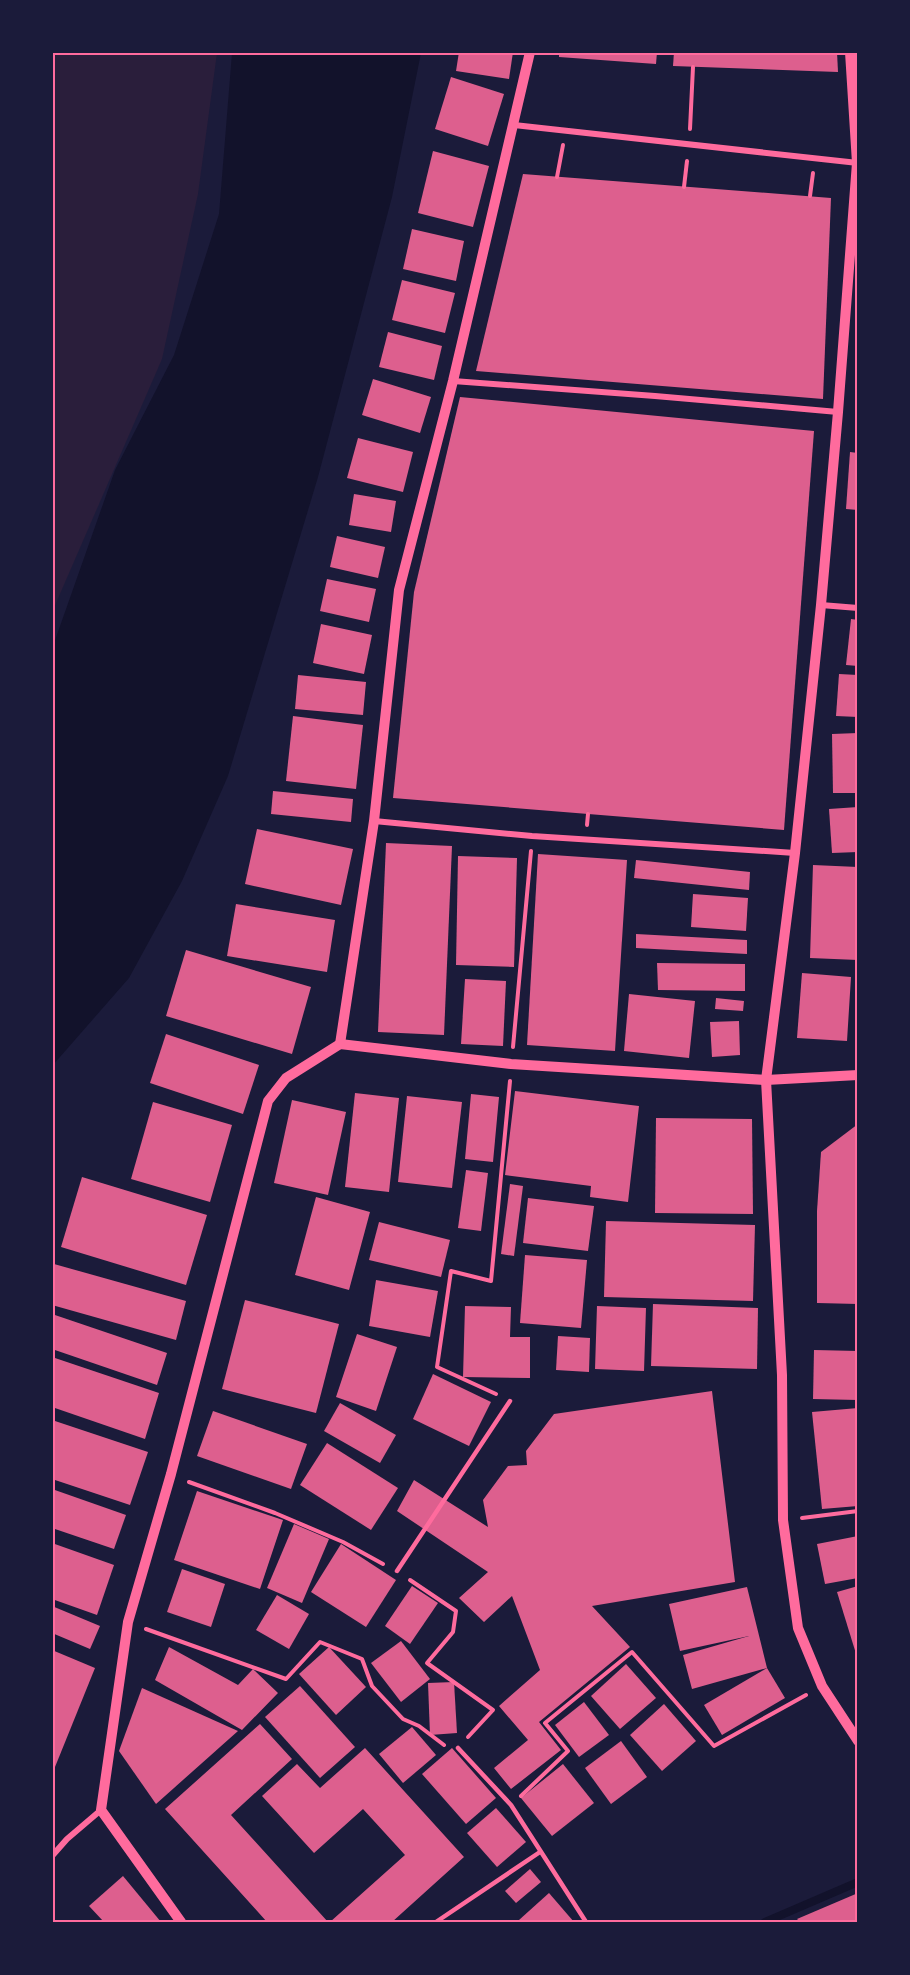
<svg xmlns="http://www.w3.org/2000/svg" width="910" height="1975" viewBox="0 0 910 1975" font-family="'Roboto Condensed',sans-serif">
	<style>
		.green { fill: #2a1e3b }
		.water { fill: #12122b }
		.lines { fill: none; stroke-linecap: round; stroke-linejoin: round }
		.stream { stroke: #12122b; stroke-width: 8 }
		.building { fill: #dd5f8e }
		.path { stroke: #ff6b9d; stroke-width: 4 }
		.service { stroke: #ff6b9d; stroke-width: 4.5 }
		.minor { stroke: #ff6b9d; stroke-width: 6 }
		.tertiary { stroke: #ff6b9d; stroke-width: 10 }
		.neatline { fill: none; stroke: #ff6b9d; stroke-width: 2 }
	</style>
	<rect width="100%" height="100%" fill="#1b1b3a"/>
	<path class="green" d="M53,52L217,53L198,194L162,359L53,610Z"/>
	<path class="water" d="M232,53H421L392,197L318,477L228,776L182,881L129,978L53,1065V646L115,470L174,355L219,214Z"/>
	<g class="lines">
		<path class="stream" d="M765,1922L858,1882"/>
	</g>
	<g class="building">
		<path d="M459,52H513L509,79L456,71Z"/>
		<path d="M559,52H657L656,64L559,57Z"/>
		<path d="M674,52H837L838,72L673,66Z"/>
		<path d="M451,77L504,94L488,146L435,129Z"/>
		<path d="M433,151L489,166L473,227L418,213Z"/>
		<path d="M523,174L831,198L823,399L476,371Z"/>
		<path d="M412,229L464,241L456,281L403,269Z"/>
		<path d="M402,280L455,293L445,333L392,320Z"/>
		<path d="M388,332L442,346L434,380L379,367Z"/>
		<path d="M373,379L431,397L420,433L362,415Z"/>
		<path d="M460,397L814,431L784,830L393,798L414,592Z"/>
		<path d="M358,438L413,452L403,492L347,478Z"/>
		<path d="M850,452L858,453V510L846,509Z"/>
		<path d="M354,494L396,501L391,532L349,525Z"/>
		<path d="M337,536L385,547L378,578L330,567Z"/>
		<path d="M327,579L376,589L369,622L320,611Z"/>
		<path d="M851,619L858,620V666L846,665Z"/>
		<path d="M321,624L372,635L364,674L313,663Z"/>
		<path d="M839,674L858,675V717L836,716Z"/>
		<path d="M298,675L366,682L363,715L295,709Z"/>
		<path d="M293,716L363,725L356,789L286,781Z"/>
		<path d="M858,733V793H833L832,734Z"/>
		<path d="M273,791L353,799L351,822L271,814Z"/>
		<path d="M858,807V852L832,853L829,809Z"/>
		<path d="M257,829L353,849L341,905L245,884Z"/>
		<path d="M386,843L452,846L444,1035L378,1032Z"/>
		<path d="M538,854L627,860L615,1051L527,1045Z"/>
		<path d="M458,856L517,858L514,967L456,965Z"/>
		<path d="M636,860L750,872L749,890L634,878Z"/>
		<path d="M813,865L858,867V960L810,958Z"/>
		<path d="M693,894L748,898L746,931L691,927Z"/>
		<path d="M236,904L335,920L327,972L227,956Z"/>
		<path d="M636,934L747,940V954L636,948Z"/>
		<path d="M186,950L311,987L292,1054L166,1016Z"/>
		<path d="M657,963L745,964V991L658,990Z"/>
		<path d="M802,973L851,977L847,1041L797,1038Z"/>
		<path d="M465,979L506,981L503,1046L461,1044Z"/>
		<path d="M629,994L695,1001L689,1058L624,1051Z"/>
		<path d="M716,998L744,1001L743,1011L715,1009Z"/>
		<path d="M739,1021L740,1055L712,1057L710,1022Z"/>
		<path d="M166,1034L259,1065L243,1114L150,1083Z"/>
		<path d="M515,1091L639,1106L628,1202L590,1197L591,1186L505,1175Z"/>
		<path d="M355,1093L399,1098L389,1192L345,1187Z"/>
		<path d="M471,1094L499,1097L493,1162L465,1159Z"/>
		<path d="M407,1096L462,1102L452,1188L398,1182Z"/>
		<path d="M292,1100L346,1112L328,1195L274,1183Z"/>
		<path d="M153,1102L232,1125L210,1202L131,1179Z"/>
		<path d="M656,1118L752,1119L753,1214L655,1213Z"/>
		<path d="M858,1124V1304L817,1303V1211L821,1152Z"/>
		<path d="M466,1170L488,1173L481,1231L458,1228Z"/>
		<path d="M82,1177L207,1215L186,1285L61,1247Z"/>
		<path d="M510,1184L523,1186L514,1256L501,1254Z"/>
		<path d="M316,1197L370,1212L349,1290L295,1275Z"/>
		<path d="M528,1198L594,1206L588,1251L523,1243Z"/>
		<path d="M606,1221L755,1225L753,1301L604,1297Z"/>
		<path d="M379,1222L450,1240L441,1277L369,1260Z"/>
		<path d="M525,1255L587,1260L581,1328L520,1323Z"/>
		<path d="M54,1264L186,1301L176,1340L52,1305Z"/>
		<path d="M376,1280L438,1291L430,1337L369,1326Z"/>
		<path d="M245,1300L339,1324L316,1413L222,1389Z"/>
		<path d="M653,1304L758,1308L757,1369L651,1366Z"/>
		<path d="M465,1306L511,1307L510,1337H530V1378L463,1377Z"/>
		<path d="M597,1306L646,1308L644,1371L595,1369Z"/>
		<path d="M52,1314L167,1353L157,1385L52,1349Z"/>
		<path d="M357,1334L397,1347L376,1411L336,1397Z"/>
		<path d="M558,1336L590,1338L589,1372L556,1370Z"/>
		<path d="M814,1350L858,1351V1400L813,1399Z"/>
		<path d="M52,1357L159,1393L145,1439L52,1407Z"/>
		<path d="M433,1374L491,1402L469,1446L413,1419Z"/>
		<path d="M712,1391L735,1582L592,1606L630,1647L539,1722L561,1750L511,1789L494,1768L528,1740L499,1706L540,1670L512,1596L484,1622L459,1598L488,1572L397,1511L414,1480L488,1527L483,1500L508,1466L527,1465L526,1451L554,1414Z"/>
		<path d="M340,1403L396,1435L380,1463L324,1431Z"/>
		<path d="M858,1408V1506L822,1509L812,1412Z"/>
		<path d="M213,1411L307,1444L291,1489L197,1456Z"/>
		<path d="M52,1420L148,1452L130,1505L52,1479Z"/>
		<path d="M327,1443L398,1488L371,1530L300,1485Z"/>
		<path d="M52,1489L126,1515L114,1549L52,1528Z"/>
		<path d="M197,1491L283,1520L260,1589L174,1560Z"/>
		<path d="M294,1524L329,1539L302,1603L267,1588Z"/>
		<path d="M858,1536V1578L825,1584L817,1544Z"/>
		<path d="M52,1543L114,1565L97,1615L52,1599Z"/>
		<path d="M341,1544L396,1580L366,1627L311,1592Z"/>
		<path d="M182,1569L225,1584L211,1627L167,1612Z"/>
		<path d="M412,1586L438,1603L410,1644L385,1626Z"/>
		<path d="M858,1586V1657H857L837,1592Z"/>
		<path d="M747,1587L767,1668L692,1689L683,1655L749,1636L680,1651L669,1604Z"/>
		<path d="M277,1595L309,1614L289,1649L256,1630Z"/>
		<path d="M52,1606L100,1626L90,1649L52,1633Z"/>
		<path d="M401,1641L430,1679L401,1702L371,1663Z"/>
		<path d="M169,1647L238,1685L253,1669L278,1693L242,1730L155,1680Z"/>
		<path d="M329,1647L366,1687L336,1715L299,1674Z"/>
		<path d="M52,1650L95,1668L55,1767L52,1766Z"/>
		<path d="M626,1664L656,1698L620,1729L591,1696Z"/>
		<path d="M767,1668L785,1698L722,1735L704,1705Z"/>
		<path d="M454,1682L457,1733L430,1735L428,1683Z"/>
		<path d="M300,1686L355,1747L320,1778L265,1717Z"/>
		<path d="M142,1688L238,1731L156,1804L119,1751Z"/>
		<path d="M584,1702L609,1735L579,1757L555,1725Z"/>
		<path d="M664,1704L696,1741L662,1771L630,1735Z"/>
		<path d="M260,1724L292,1759L231,1815L328,1922H267L165,1809Z"/>
		<path d="M412,1727L436,1755L403,1783L379,1754Z"/>
		<path d="M621,1741L647,1777L611,1804L585,1768Z"/>
		<path d="M365,1748L464,1857L392,1922H330L405,1855L363,1809L314,1853L262,1796L297,1764L320,1788Z"/>
		<path d="M452,1748L496,1798L466,1824L422,1774Z"/>
		<path d="M563,1764L594,1803L552,1836L521,1798Z"/>
		<path d="M496,1808L526,1842L497,1867L467,1833Z"/>
		<path d="M530,1869L541,1882L516,1903L505,1891Z"/>
		<path d="M123,1876L161,1922H104L89,1906Z"/>
		<path d="M549,1893L574,1922H521L519,1920Z"/>
		<path d="M858,1893V1922H800L797,1919Z"/>
	</g>
	<g class="lines">
		<g class="path">
			<path d="M690,129L693,67"/>
			<path d="M557,177L563,145"/>
			<path d="M684,187L687,161"/>
			<path d="M810,196L813,173"/>
			<path d="M587,825L588,814"/>
			<path d="M513,1047L531,851"/>
			<path d="M496,1394L437,1367L451,1271L491,1281L510,1081"/>
			<path d="M189,1482L275,1513L343,1542L383,1564"/>
			<path d="M802,1518L858,1511"/>
			<path d="M410,1580L456,1611L453,1632L427,1663L493,1710L468,1737"/>
			<path d="M146,1629L286,1679L320,1642L362,1659L372,1686L403,1719L419,1726L444,1745"/>
			<path d="M521,1796L568,1751L545,1723L632,1652L714,1746L806,1695"/>
		</g>
		<g class="service">
			<path d="M397,1571L510,1401"/>
			<path d="M458,1748L511,1805L586,1922"/>
			<path d="M436,1922L540,1852"/>
		</g>
		<g class="minor">
			<path d="M514,125L858,163"/>
			<path d="M453,381L655,396L838,412"/>
			<path d="M821,605L858,608"/>
			<path d="M374,821L532,836L795,853"/>
			<path d="M52,1856L67,1839L101,1810"/>
		</g>
		<g class="tertiary">
			<path d="M850,52L857,163L838,412L821,605L795,853L766,1080L782,1375L783,1520L798,1628L822,1686L858,1741"/>
			<path d="M340,1044L374,821L399,590L453,381L530,52"/>
			<path d="M340,1044L511,1064L766,1080L858,1075"/>
			<path d="M181,1922L101,1810L128,1622L171,1474L268,1101L286,1078L340,1044"/>
		</g>
	</g>
	<rect width="910" height="1975" fill="none" stroke="#1b1b3a" stroke-width="108"/>
	<rect x="54" y="54" width="802" height="1867" class="neatline"/>
</svg>
